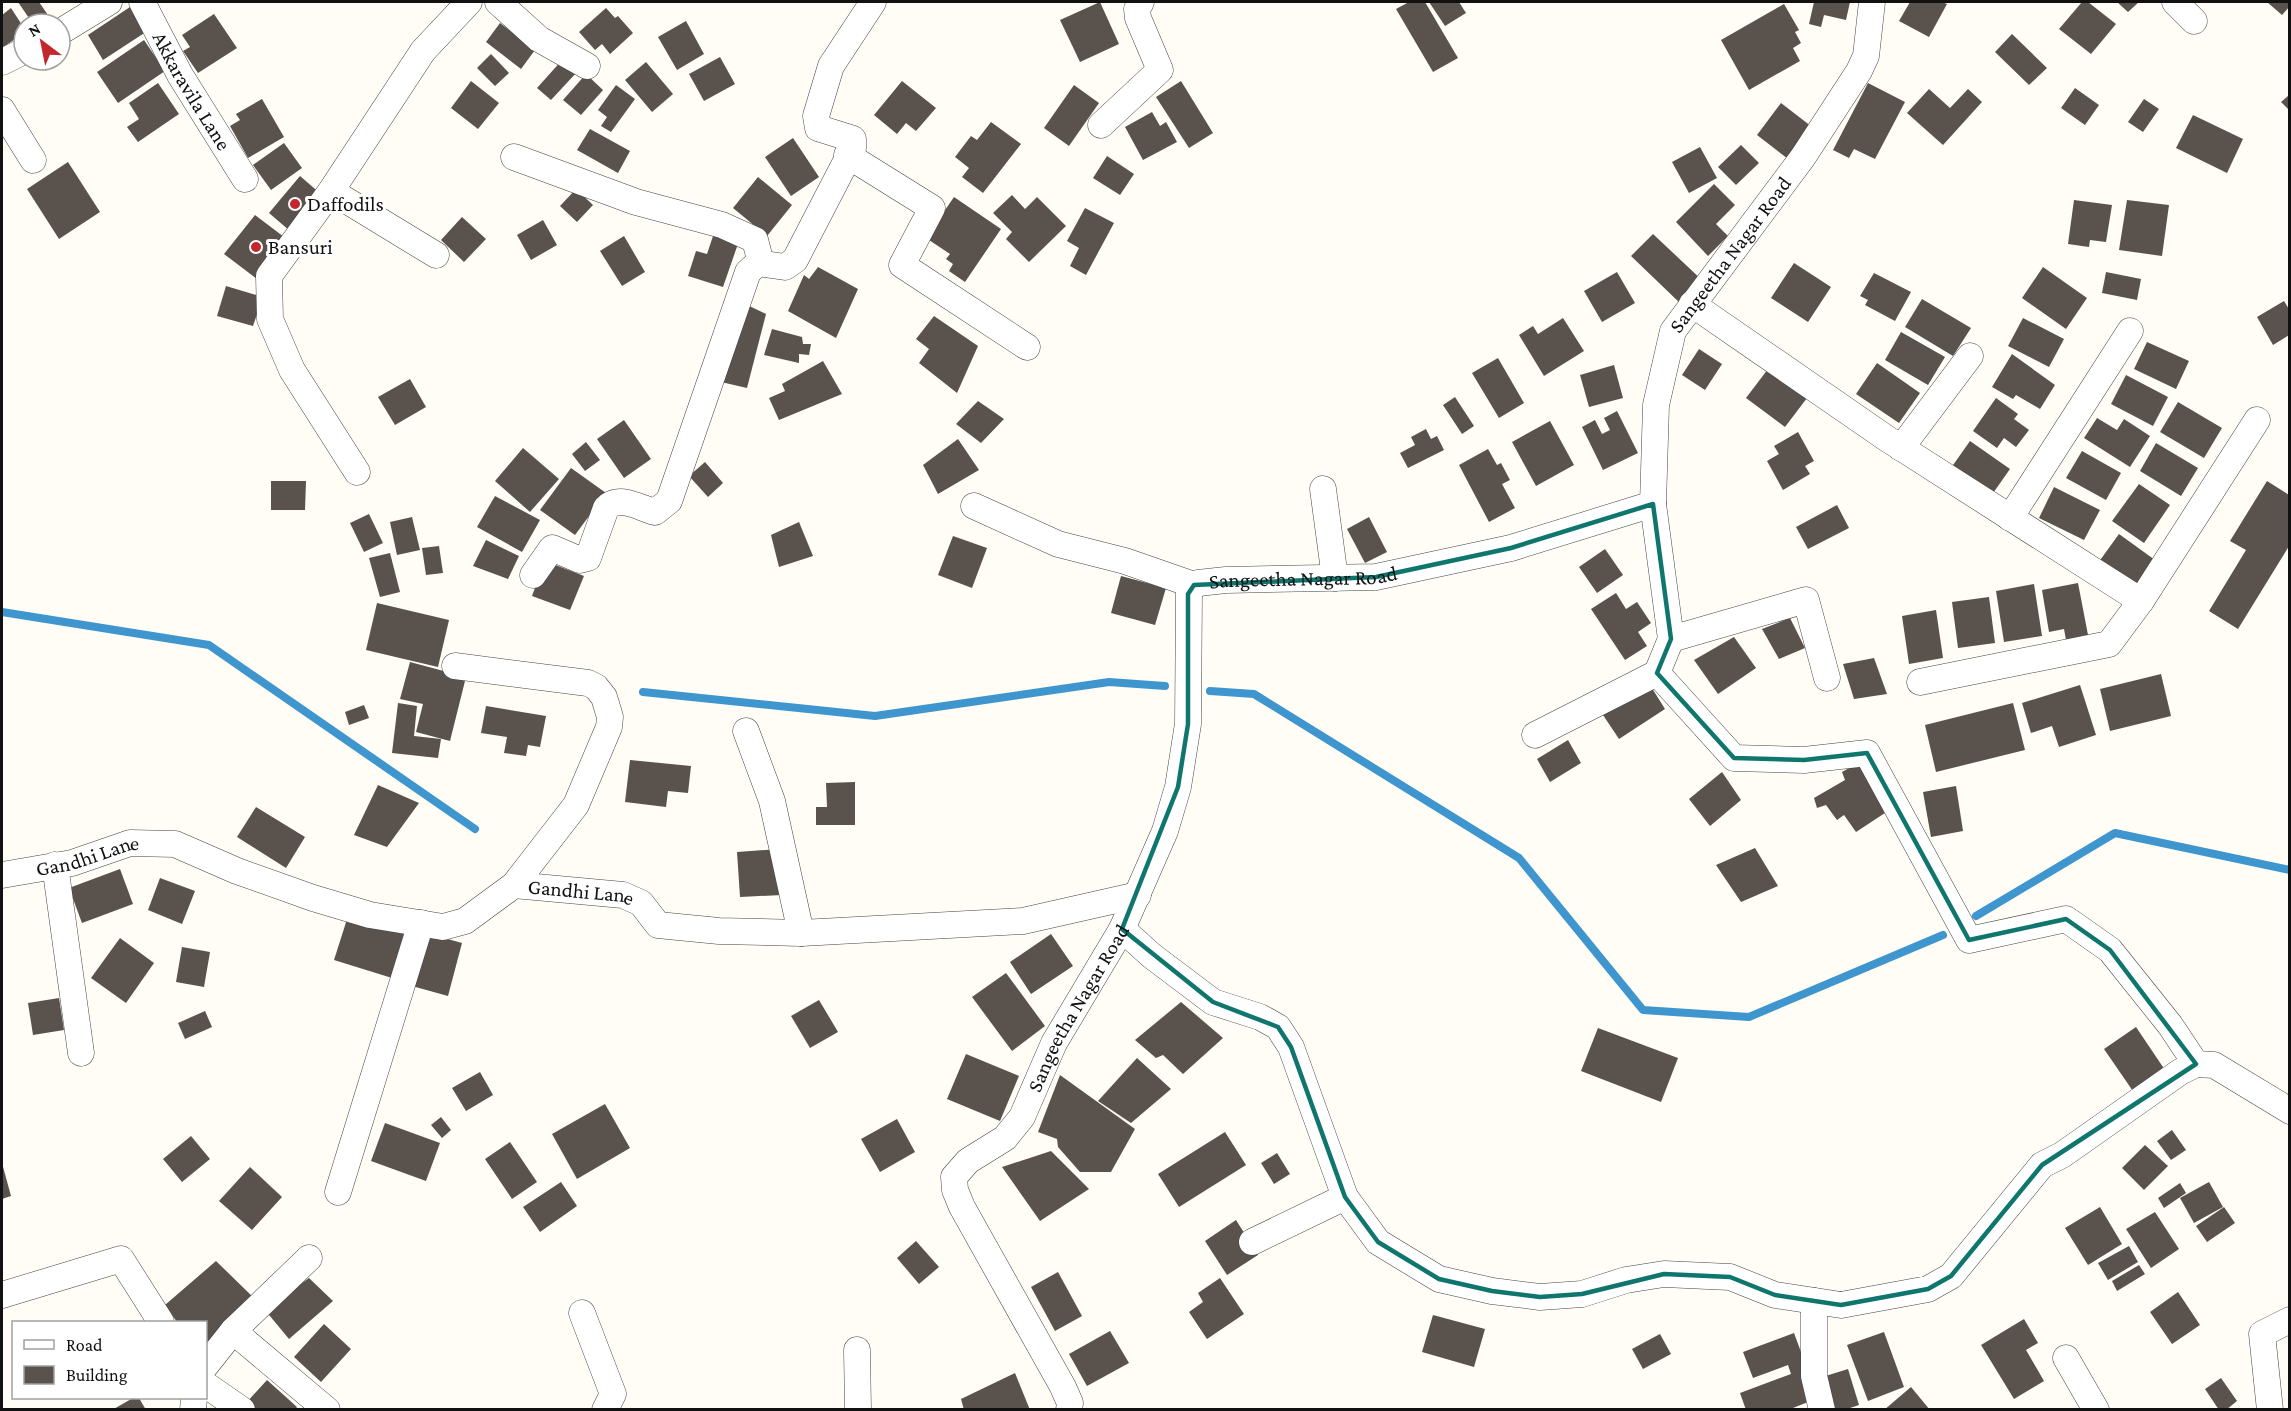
<svg xmlns="http://www.w3.org/2000/svg" width="2291" height="1411" viewBox="0 0 2291 1411" font-family="'Crimson Pro',serif">
	<style>
		.lines { fill: none; stroke-linecap: round; stroke-linejoin: round }
		.stream { stroke: #3f96cf; stroke-width: 8 }
		.building { fill: #5a524d }
		.street-casing { stroke: #444; stroke-width: 27 }
		.street { stroke: #fff; stroke-width: 26 }
		.marked { fill: none; stroke: #0f766e; stroke-width: 4.5; stroke-linejoin: round }
		.poi-dot { fill: #c4262e; stroke: #fff; stroke-width: 2 }
		.labels { text-anchor: middle; dominant-baseline: central; stroke-width: 6; stroke-linejoin: round; paint-order: stroke }
		.street-label { font-size: 21px; fill: #111; stroke: #fff }
		.poi-label { font-size: 21px; fill: #111; stroke: #fff; text-anchor: start }
	</style>
	<rect width="100%" height="100%" fill="#fffdf5"/>
	<g class="lines">
		<g class="stream">
			<path d="M2,612L209,645L475,829"/>
			<path d="M1210,691L1254,694L1519,858L1643,1010L1749,1017L1943,935"/>
			<path d="M643,692L875,716L1109,682L1165,686"/>
			<path d="M1976,916L2115,833L2290,870"/>
		</g>
	</g>
	<g class="building">
		<path d="M18,2H39L50,18L41,24H33Z"/>
		<path d="M1100,2L1119,44L1080,62L1060,20Z"/>
		<path d="M1409,2H1425L1458,58L1433,72L1396,9Z"/>
		<path d="M1429,2H1459L1466,13L1445,26Z"/>
		<path d="M1814,2H1850L1846,20L1824,15L1821,27L1809,24Z"/>
		<path d="M1910,2H1942L1947,4L1929,37L1899,21Z"/>
		<path d="M2082,2H2088L2116,24L2091,54L2059,29Z"/>
		<path d="M2117,2H2139L2128,12Z"/>
		<path d="M2267,2H2289V7L2282,15Z"/>
		<path d="M136,3L152,28L103,60L88,35Z"/>
		<path d="M1784,4L1799,30L1795,32L1801,43L1793,48L1800,61L1749,90L1721,40Z"/>
		<path d="M11,8L24,28V33L2,48V15Z"/>
		<path d="M606,8L615,18L618,16L633,33L610,54L602,44L595,50L579,32Z"/>
		<path d="M214,14L237,48L198,73L183,51L190,47L182,35Z"/>
		<path d="M686,21L704,54L677,70L658,37Z"/>
		<path d="M500,23L535,50L521,69L486,42Z"/>
		<path d="M2012,34L2047,68L2029,85L1995,52Z"/>
		<path d="M144,40L165,71L118,103L97,72Z"/>
		<path d="M491,54L509,73L495,86L477,68Z"/>
		<path d="M720,57L735,84L704,101L689,74Z"/>
		<path d="M563,59L577,72L551,100L537,88Z"/>
		<path d="M646,62L673,94L652,112L625,80Z"/>
		<path d="M586,74L603,90L581,115L563,100Z"/>
		<path d="M471,81L499,103L478,129L451,108Z"/>
		<path d="M902,81L936,108L916,131L906,123L897,134L874,115Z"/>
		<path d="M1181,81L1213,133L1189,148L1156,97Z"/>
		<path d="M158,83L179,114L138,142L127,127L139,119L129,103Z"/>
		<path d="M1868,83L1905,102L1875,159L1854,149L1849,158L1833,150Z"/>
		<path d="M616,85L635,99L611,132L601,126L607,117L598,110Z"/>
		<path d="M1074,85L1099,103L1069,146L1044,128Z"/>
		<path d="M2075,88L2099,105L2085,125L2061,108Z"/>
		<path d="M1929,89L1950,108L1968,89L1982,102L1943,145L1907,113Z"/>
		<path d="M2289,95V110L2281,102Z"/>
		<path d="M262,99L284,137L248,158L230,126L240,120L236,114Z"/>
		<path d="M2144,99L2159,109L2143,132L2128,122Z"/>
		<path d="M1781,103L1816,130L1792,162L1757,135Z"/>
		<path d="M1152,112L1160,126L1166,122L1177,142L1143,160L1125,127Z"/>
		<path d="M2193,115L2243,139L2227,173L2176,148Z"/>
		<path d="M991,122L1021,144L983,193L962,177L969,168L955,157L971,136L977,140Z"/>
		<path d="M590,129L630,151L618,173L577,150Z"/>
		<path d="M793,138L819,177L791,196L765,157Z"/>
		<path d="M284,143L302,168L271,190L253,165Z"/>
		<path d="M1741,145L1759,163L1736,185L1718,167Z"/>
		<path d="M1700,147L1717,178L1689,193L1672,162Z"/>
		<path d="M1107,156L1134,174L1120,195L1093,178Z"/>
		<path d="M68,162L100,212L59,239L27,189Z"/>
		<path d="M300,176L322,195L290,231L269,213Z"/>
		<path d="M758,177L792,205L767,236L733,208Z"/>
		<path d="M1714,184L1735,205L1716,224L1728,236L1708,256L1676,222Z"/>
		<path d="M576,189L593,205L577,222L560,206Z"/>
		<path d="M1012,195L1025,209L1037,197L1066,226L1029,262L1006,239L1012,232L993,213Z"/>
		<path d="M954,197L1001,229L965,282L949,271L953,264L946,259L950,254L926,238Z"/>
		<path d="M2074,200L2112,205L2106,242L2090,240L2089,247L2068,244Z"/>
		<path d="M2127,200L2169,205L2162,256L2119,250Z"/>
		<path d="M1085,208L1114,223L1086,275L1070,266L1079,248L1067,241Z"/>
		<path d="M255,215L288,240L257,279L224,254Z"/>
		<path d="M462,217L486,239L464,262L441,240Z"/>
		<path d="M543,220L557,245L531,260L517,235Z"/>
		<path d="M715,230L740,238L723,287L688,276L696,251L707,254Z"/>
		<path d="M1653,234L1704,282L1682,305L1631,256Z"/>
		<path d="M624,236L645,272L622,286L600,251Z"/>
		<path d="M1794,263L1831,287L1808,322L1771,298Z"/>
		<path d="M818,267L858,289L836,338L788,311L804,275L809,279Z"/>
		<path d="M2043,267L2087,298L2066,329L2022,298Z"/>
		<path d="M1617,272L1635,303L1602,322L1584,291Z"/>
		<path d="M2106,272L2141,279L2137,300L2102,293Z"/>
		<path d="M1874,273L1911,292L1895,321L1865,305L1868,300L1860,296Z"/>
		<path d="M226,286L263,297L253,326L217,316Z"/>
		<path d="M1922,299L1971,328L1953,356L1905,327Z"/>
		<path d="M2284,301L2289,309V335L2273,345L2257,317Z"/>
		<path d="M743,303L766,314L747,388L721,382Z"/>
		<path d="M934,316L978,346L957,393L919,363L929,349L916,339Z"/>
		<path d="M1563,318L1584,351L1544,376L1519,335L1533,326L1538,334Z"/>
		<path d="M2023,318L2064,339L2049,367L2008,346Z"/>
		<path d="M772,329L802,337L803,344H811L809,355L799,354V363L764,355Z"/>
		<path d="M1901,332L1945,357L1928,385L1885,360Z"/>
		<path d="M2147,342L2189,361L2176,389L2134,369Z"/>
		<path d="M1699,349L1722,364L1705,390L1682,375Z"/>
		<path d="M2012,354L2055,385L2040,409L2016,395L2013,399L1992,387Z"/>
		<path d="M1498,358L1524,403L1499,418L1472,373Z"/>
		<path d="M823,361L842,394L779,420L769,398L785,391L782,384Z"/>
		<path d="M1877,363L1920,393L1899,423L1856,394Z"/>
		<path d="M1614,365L1623,398L1589,407L1580,375Z"/>
		<path d="M1768,369L1807,398L1785,427L1746,398Z"/>
		<path d="M2126,375L2168,397L2153,426L2111,404Z"/>
		<path d="M410,379L426,407L395,425L378,397Z"/>
		<path d="M1455,397L1474,426L1462,434L1443,405Z"/>
		<path d="M1996,398L2018,414L2014,419L2029,430L2016,447L2004,438L1997,448L1973,431Z"/>
		<path d="M978,401L1004,419L981,443L956,424Z"/>
		<path d="M2178,402L2222,428L2204,458L2160,432Z"/>
		<path d="M1617,411L1638,453L1603,470L1582,427L1595,420L1602,434L1610,430L1604,418Z"/>
		<path d="M2097,418L2117,430L2124,419L2150,436L2130,467L2084,438Z"/>
		<path d="M624,420L651,459L624,478L597,439Z"/>
		<path d="M1550,421L1574,465L1536,486L1512,442Z"/>
		<path d="M1426,429L1431,439L1437,436L1444,450L1408,468L1400,453L1415,445L1411,437Z"/>
		<path d="M1798,432L1814,461L1805,466L1810,474L1783,490L1767,461L1779,454L1774,446Z"/>
		<path d="M958,439L979,470L938,494L923,465Z"/>
		<path d="M1970,441L2010,469L1991,496L1951,468Z"/>
		<path d="M586,442L600,460L585,471L572,454Z"/>
		<path d="M2156,443L2198,468L2181,496L2140,471Z"/>
		<path d="M523,448L559,479L530,512L495,481Z"/>
		<path d="M1488,449L1497,465L1501,463L1510,480L1502,484L1515,508L1489,522L1459,465Z"/>
		<path d="M2082,451L2121,473L2106,500L2066,478Z"/>
		<path d="M705,462L723,483L708,497L689,476Z"/>
		<path d="M571,468L606,493L575,535L540,510Z"/>
		<path d="M271,481H306L305,510H271Z"/>
		<path d="M2267,481L2289,495V546L2238,629L2209,611L2246,550L2230,541Z"/>
		<path d="M2139,484L2170,505L2144,543L2112,521Z"/>
		<path d="M2054,487L2100,510L2084,540L2039,518Z"/>
		<path d="M495,496L540,520L522,552L477,527Z"/>
		<path d="M1837,505L1849,528L1808,549L1796,527Z"/>
		<path d="M369,514L383,543L364,552L350,523Z"/>
		<path d="M412,517L420,550L397,555L390,522Z"/>
		<path d="M1369,517L1387,552L1365,563L1347,529Z"/>
		<path d="M799,522L813,556L779,567L771,535Z"/>
		<path d="M2119,534L2155,560L2133,589L2098,563Z"/>
		<path d="M953,536L987,548L972,588L938,575Z"/>
		<path d="M486,540L519,556L508,579L473,566Z"/>
		<path d="M439,546L443,573L426,575L422,548Z"/>
		<path d="M1605,549L1623,575L1597,593L1579,567Z"/>
		<path d="M390,553L400,592L380,597L369,558Z"/>
		<path d="M545,561L584,576L570,610L532,596Z"/>
		<path d="M1121,576L1166,588L1155,625L1111,613Z"/>
		<path d="M2078,583L2088,635L2066,640L2064,629L2049,632L2042,590Z"/>
		<path d="M2034,584L2042,636L2004,642L1996,591Z"/>
		<path d="M1616,593L1626,609L1637,602L1651,623L1638,632L1647,646L1625,660L1591,609Z"/>
		<path d="M1989,597L1995,643L1958,648L1952,602Z"/>
		<path d="M377,603L449,620L438,667L366,650Z"/>
		<path d="M1936,610L1943,658L1909,664L1902,616Z"/>
		<path d="M1790,618L1805,648L1779,659L1762,629Z"/>
		<path d="M1734,637L1756,668L1718,694L1694,660Z"/>
		<path d="M1874,658L1887,694L1854,699L1843,664Z"/>
		<path d="M410,662L466,677L450,741L416,732L423,704L400,699Z"/>
		<path d="M2161,674L2171,716L2110,731L2100,689Z"/>
		<path d="M1650,685L1665,709L1619,739L1603,715Z"/>
		<path d="M2080,685L2096,735L2059,747L2052,726L2031,733L2022,703Z"/>
		<path d="M398,703L417,706L414,736L441,739L438,758L392,753Z"/>
		<path d="M2013,703L2025,750L1936,772L1925,725Z"/>
		<path d="M364,705L369,718L349,725L345,712Z"/>
		<path d="M486,706L546,716L540,747L528,745L526,756L504,753L507,737L481,733Z"/>
		<path d="M1568,740L1581,763L1550,782L1537,759Z"/>
		<path d="M630,760L691,766L688,793L668,791L666,807L625,802Z"/>
		<path d="M1858,763L1891,809L1856,832L1844,815L1837,820L1826,805L1817,808L1814,798L1845,780L1842,772Z"/>
		<path d="M1722,772L1741,800L1710,826L1689,799Z"/>
		<path d="M855,782V825H816V807H827L826,783Z"/>
		<path d="M378,785L419,803L387,847L354,835Z"/>
		<path d="M1956,786L1963,831L1931,837L1923,792Z"/>
		<path d="M256,807L305,837L286,868L237,837Z"/>
		<path d="M1755,848L1778,886L1741,902L1716,865Z"/>
		<path d="M779,849L782,895L740,897L737,852Z"/>
		<path d="M120,869L133,904L82,923L69,888Z"/>
		<path d="M160,878L195,891L182,924L148,910Z"/>
		<path d="M348,916L406,933L392,978L334,960Z"/>
		<path d="M426,933L462,943L448,996L412,986Z"/>
		<path d="M1051,934L1073,966L1031,994L1010,962Z"/>
		<path d="M120,938L154,963L126,1003L91,978Z"/>
		<path d="M182,947L210,952L204,987L176,982Z"/>
		<path d="M1006,973L1045,1026L1012,1051L972,997Z"/>
		<path d="M59,998L64,1030L33,1035L28,1003Z"/>
		<path d="M819,1000L838,1032L810,1048L791,1016Z"/>
		<path d="M1181,1002L1223,1038L1183,1074L1163,1055L1156,1058L1135,1040Z"/>
		<path d="M205,1011L212,1027L185,1039L178,1023Z"/>
		<path d="M2136,1027L2169,1076L2137,1097L2104,1049Z"/>
		<path d="M1598,1028L1678,1058L1661,1102L1581,1071Z"/>
		<path d="M966,1054L1019,1076L1000,1121L947,1099Z"/>
		<path d="M1137,1058L1171,1089L1131,1123L1098,1101Z"/>
		<path d="M480,1072L493,1095L466,1111L452,1088Z"/>
		<path d="M1060,1075L1135,1129L1111,1172H1080L1058,1147L1057,1139L1038,1132Z"/>
		<path d="M605,1104L630,1148L577,1179L552,1134Z"/>
		<path d="M441,1117L451,1130L442,1138L431,1125Z"/>
		<path d="M897,1119L915,1152L880,1172L861,1139Z"/>
		<path d="M385,1123L440,1143L426,1181L371,1161Z"/>
		<path d="M2172,1130L2186,1150L2171,1160L2157,1141Z"/>
		<path d="M1225,1132L1246,1165L1179,1207L1158,1174Z"/>
		<path d="M191,1136L210,1159L182,1182L163,1159Z"/>
		<path d="M510,1142L537,1182L512,1199L485,1159Z"/>
		<path d="M2145,1145L2168,1166L2144,1190L2122,1168Z"/>
		<path d="M1051,1151L1089,1189L1040,1221L1002,1167Z"/>
		<path d="M1277,1153L1290,1174L1274,1184L1261,1163Z"/>
		<path d="M2,1163L11,1196L2,1199Z"/>
		<path d="M250,1167L282,1197L252,1230L219,1201Z"/>
		<path d="M561,1182L577,1206L540,1232L523,1207Z"/>
		<path d="M2209,1182L2223,1207L2194,1223L2180,1198Z"/>
		<path d="M2180,1183L2186,1193L2164,1208L2158,1198Z"/>
		<path d="M2100,1207L2122,1244L2088,1265L2065,1228Z"/>
		<path d="M2224,1207L2235,1223L2207,1242L2196,1226Z"/>
		<path d="M2155,1212L2179,1249L2151,1268L2126,1229Z"/>
		<path d="M1236,1220L1258,1255L1227,1275L1205,1241Z"/>
		<path d="M916,1241L939,1267L919,1284L897,1258Z"/>
		<path d="M2129,1246L2138,1262L2108,1280L2098,1263Z"/>
		<path d="M216,1261L256,1300L206,1345V1322H177L165,1305Z"/>
		<path d="M2139,1265L2145,1274L2117,1291L2112,1281Z"/>
		<path d="M1058,1272L1082,1316L1055,1331L1031,1287Z"/>
		<path d="M309,1278L333,1301L289,1339L265,1310Z"/>
		<path d="M1220,1278L1244,1314L1207,1339L1189,1312L1203,1302L1198,1293Z"/>
		<path d="M2178,1292L2200,1325L2172,1344L2150,1312Z"/>
		<path d="M1433,1315L1485,1329L1474,1367L1422,1352Z"/>
		<path d="M2024,1319L2038,1343L2026,1350L2044,1381L2014,1399L1981,1345Z"/>
		<path d="M324,1324L351,1349L321,1382L294,1357Z"/>
		<path d="M1110,1331L1129,1363L1087,1386L1069,1354Z"/>
		<path d="M1884,1332L1904,1387L1868,1401L1847,1345Z"/>
		<path d="M1794,1333L1818,1398L1788,1410H1746L1740,1393L1791,1374L1788,1365L1753,1378L1743,1352Z"/>
		<path d="M1660,1334L1671,1354L1643,1369L1632,1349Z"/>
		<path d="M1848,1369L1859,1405L1844,1410H1826L1816,1379Z"/>
		<path d="M1015,1373L1030,1410H964L961,1399Z"/>
		<path d="M2221,1378L2237,1401L2226,1410H2219L2205,1389Z"/>
		<path d="M267,1380L297,1407L295,1410H254L246,1403Z"/>
		<path d="M1911,1387L1930,1410H1884Z"/>
		<path d="M133,1398H139L146,1410H112Z"/>
	</g>
	<g class="lines">
		<g class="street-casing">
			<g id="street">
				<path id="s1" d="M142,2L180,75L245,179"/>
				<path d="M498,2L539,39L587,66"/>
				<path d="M2175,2L2194,21"/>
				<path d="M60,32L109,2"/>
				<path d="M2,62L24,51"/>
				<path d="M2,110L33,160"/>
				<path d="M1101,125L1160,70L1138,18L1137,9L1141,2"/>
				<path d="M847,155L932,208L902,265L1027,347"/>
				<path d="M514,157L636,202L722,225L755,240L761,263"/>
				<path d="M331,191L436,255"/>
				<path d="M1692,304L1886,438L2141,601L2257,420"/>
				<path d="M1901,448L1970,356"/>
				<path d="M357,472L292,370L270,319L269,276L331,191L423,51L469,2"/>
				<path d="M1323,489L1335,578"/>
				<path d="M1653,504L1671,639"/>
				<path d="M974,506L1058,544L1125,561L1194,585"/>
				<path d="M2010,518L2130,331"/>
				<path d="M533,575L552,548L580,560L588,558L606,508C618,494 640,508 655,512L669,501L748,272L758,263L785,267L795,260L853,148V139L818,128L816,116L831,66L873,2"/>
				<path d="M455,666L588,683L596,687L604,697L610,717L609,727L576,805L514,885"/>
				<path d="M1657,673L1734,758L1804,760L1867,753L1969,940L2066,919L2110,950L2170,1025L2196,1064"/>
				<path d="M1920,682L2109,644L2141,601"/>
				<path d="M746,731L772,801L801,933"/>
				<path d="M1535,735L1657,673L1671,639L1806,600L1827,678"/>
				<path d="M55,865L81,1053"/>
				<path id="s2" d="M2,875L72,863L130,843L175,844L237,871L313,898L370,915L443,927L465,921L514,885L623,895L641,903L658,925L719,931L801,933L1023,921L1138,895"/>
				<path d="M1122,929L1152,956L1213,1002L1260,1017L1278,1027L1291,1047L1345,1197L1378,1242L1439,1279L1492,1291L1540,1297L1582,1294L1626,1280L1664,1274L1730,1277L1775,1295L1841,1305L1928,1289L1951,1276L2042,1165L2062,1155L2180,1072L2196,1064L2214,1065L2290,1111"/>
				<path d="M338,1192L421,923"/>
				<path d="M1252,1242L1345,1197"/>
				<path d="M2,1295L121,1259L161,1322"/>
				<path d="M1814,1301V1376L1822,1410"/>
				<path d="M582,1313L613,1394L605,1410"/>
				<path d="M233,1331L327,1410"/>
				<path d="M857,1350L858,1410"/>
				<path d="M2066,1358L2096,1410"/>
				<path d="M206,1365L233,1331L309,1258"/>
				<path d="M206,1385L242,1410"/>
				<path d="M193,1410L194,1398"/>
				<path id="s3" d="M1069,1410L1070,1403L1063,1387L962,1207L955,1190L954,1177L968,1161L1005,1138L1022,1117L1054,1043L1122,929L1165,831L1178,787L1188,724L1189,590L1198,583L1226,580L1376,577L1511,548L1653,504L1656,405L1673,331L1803,157L1859,71L1866,56L1872,2"/>
				<path d="M2270,1410L2262,1334L2290,1320"/>
			</g>
		</g>
		<use href="#street" class="street"/>
	</g>
	<path class="marked" d="M1653,504L1671,639L1657,673L1734,758L1804,760L1867,753L1969,940L2066,919L2110,950L2196,1064L2042,1165L1951,1276L1928,1289L1841,1305L1775,1295L1730,1277L1664,1274L1582,1294L1540,1297L1492,1291L1439,1279L1378,1242L1345,1197L1291,1047L1278,1027L1213,1002L1122,929L1178,787L1188,724V594L1194,585L1376,577L1511,548Z"/>
	<g class="poi-dot">
		<circle cx="295" cy="204" r="6"/>
		<circle cx="256" cy="247" r="6"/>
	</g>
	<g class="labels">
		<g class="street-label">
			<text stroke="none"><textPath href="#s1" startOffset="102">Akkaravila Lane</textPath></text>
			<text stroke="none"><textPath href="#s3" startOffset="1665">Sangeetha Nagar Road</textPath></text>
			<text stroke="none"><textPath href="#s3" startOffset="1035">Sangeetha Nagar Road</textPath></text>
			<text stroke="none"><textPath href="#s2" startOffset="88">Gandhi Lane</textPath></text>
			<text stroke="none"><textPath href="#s2" startOffset="610">Gandhi Lane</textPath></text>
			<text stroke="none"><textPath href="#s3" startOffset="477">Sangeetha Nagar Road</textPath></text>
		</g>
		<g class="poi-label">
			<text x="307" y="204">Daffodils</text>
			<text x="268" y="247">Bansuri</text>
		</g>
	</g>
	<rect width="2291" height="1411" fill="none" stroke="#111111" stroke-width="6"/>
	<rect x="12" y="1321" width="195" height="78" fill="#ffffff" stroke="#a0a0a0" stroke-width="1.5"/>
	<rect x="24" y="1340" width="30" height="9" fill="#ffffff" stroke="#a0a0a0" stroke-width="1.5"/>
	<text x="66" y="1351" font-size="18" fill="#111111">Road</text>
	<rect x="24" y="1366" width="30" height="18" fill="#5a524d" stroke="#a0a0a0" stroke-width="1.5"/>
	<text x="66" y="1381" font-size="18" fill="#111111">Building</text>
	<g transform="translate(42 42) rotate(328)"><circle r="28" fill="#ffffff" stroke="#a0a0a0" stroke-width="1.5"/>
	<path d="M0-4.5L10 22L0 15L-10 22Z" fill="#c4262e"/>
	<text y="-9" font-size="16" font-weight="bold" text-anchor="middle" fill="#111111">N</text>
	</g>
</svg>
